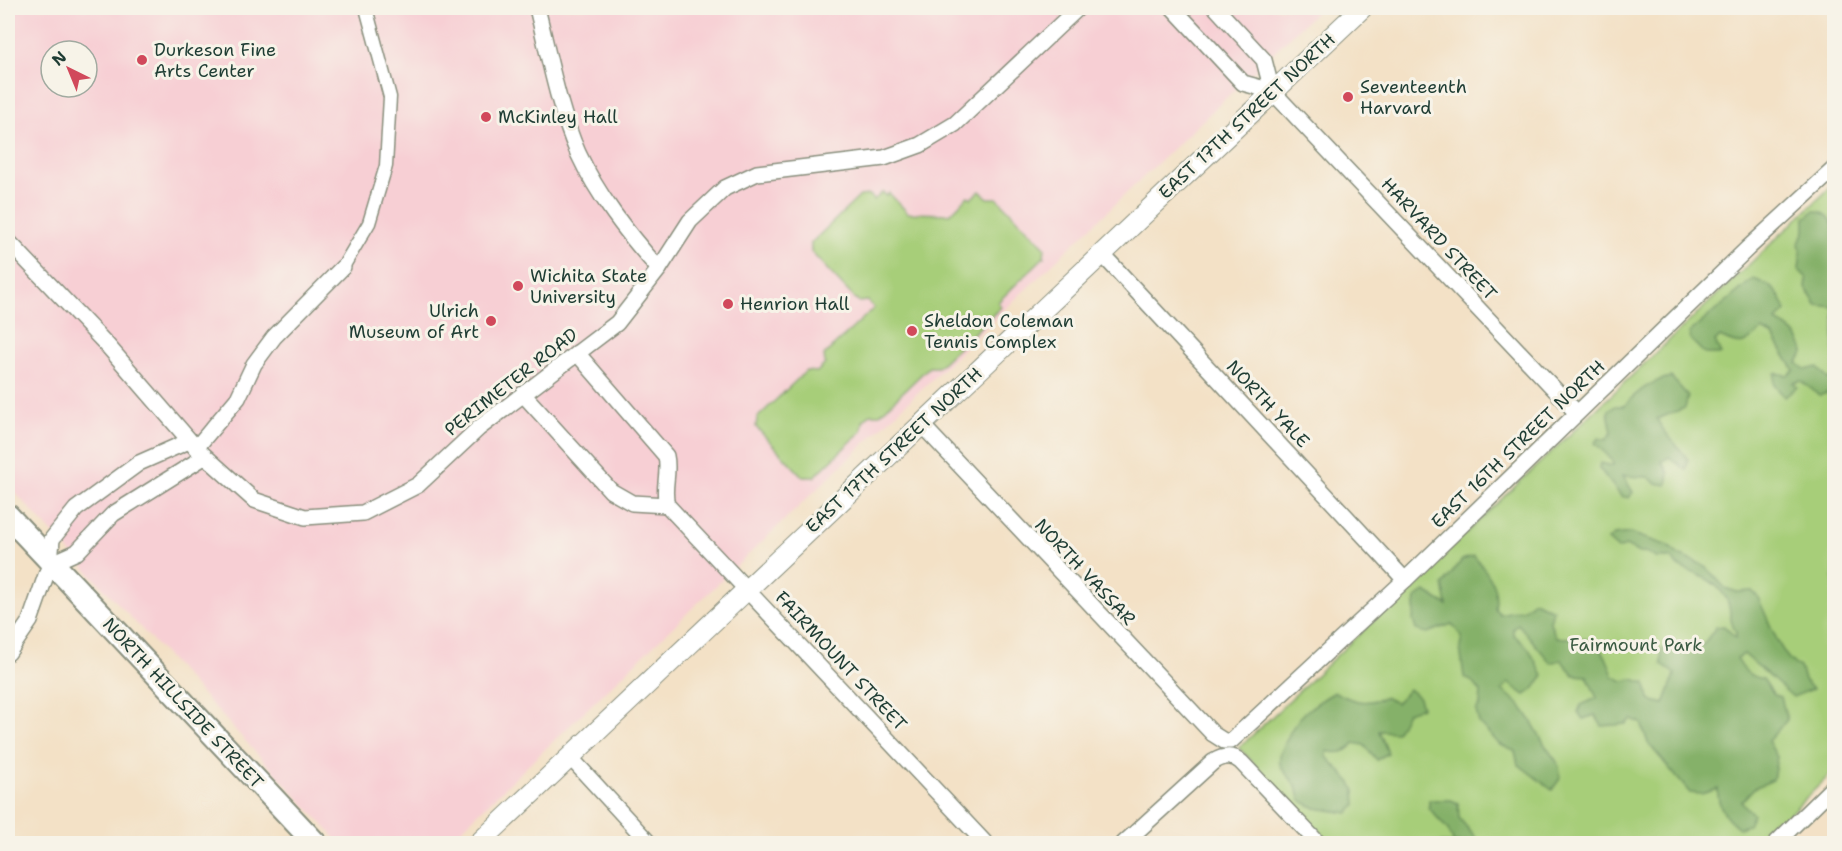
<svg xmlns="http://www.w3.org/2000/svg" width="1842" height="851" viewBox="0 0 1842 851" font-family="'Shantell Sans',sans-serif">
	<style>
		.built { fill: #f7cfd4; fill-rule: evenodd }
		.green { fill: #a7ce79; stroke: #638656; stroke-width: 1.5 }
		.forest { fill: #85b169; stroke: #52774e; stroke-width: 1.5 }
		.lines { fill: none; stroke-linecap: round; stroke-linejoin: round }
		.pedestrian-casing { stroke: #898f7d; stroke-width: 15 }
		.minor-casing { stroke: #898f7d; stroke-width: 18 }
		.tertiary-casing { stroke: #898f7d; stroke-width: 22 }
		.secondary-casing { stroke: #898f7d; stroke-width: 26 }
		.pedestrian { stroke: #fff; stroke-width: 12 }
		.minor { stroke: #fff; stroke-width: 15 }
		.tertiary { stroke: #fff; stroke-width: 20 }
		.secondary { stroke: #fff; stroke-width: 22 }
		.poi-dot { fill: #d1495b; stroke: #f7f3e8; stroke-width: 2 }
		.labels { text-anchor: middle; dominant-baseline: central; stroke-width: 6; stroke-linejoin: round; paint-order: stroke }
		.poi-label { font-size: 18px; fill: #1f3d34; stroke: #f7f3e8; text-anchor: start }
		.street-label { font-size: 18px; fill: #1f3d34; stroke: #f7f3e8 }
		.park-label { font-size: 18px; fill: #3a5a42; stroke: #f7f3e8 }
	</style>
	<rect width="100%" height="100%" fill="#f7f3e8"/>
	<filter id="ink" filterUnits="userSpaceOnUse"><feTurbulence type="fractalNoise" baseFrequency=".0167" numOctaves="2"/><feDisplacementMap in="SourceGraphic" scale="12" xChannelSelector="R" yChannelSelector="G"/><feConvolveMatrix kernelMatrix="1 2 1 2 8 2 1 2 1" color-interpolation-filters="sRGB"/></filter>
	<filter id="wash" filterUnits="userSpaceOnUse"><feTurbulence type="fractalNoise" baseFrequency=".008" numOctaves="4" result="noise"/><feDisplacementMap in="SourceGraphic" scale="24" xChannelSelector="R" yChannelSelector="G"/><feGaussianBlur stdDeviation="1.35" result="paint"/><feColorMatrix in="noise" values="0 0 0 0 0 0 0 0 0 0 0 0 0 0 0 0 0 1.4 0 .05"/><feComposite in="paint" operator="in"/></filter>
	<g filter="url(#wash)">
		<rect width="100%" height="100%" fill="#f3e1c6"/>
		<path class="built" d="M8,8H1320L447,843H340L8,485ZM51,51H87V87H51Z"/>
		<g class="green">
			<path d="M1834,184V771L1759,843H1330L1239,748Z"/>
			<path d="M980,191L988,198H997L1045,247L1044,257L998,302L1001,307L938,367H929L880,414H870L863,421L862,431L814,477H803L756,427L757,418L806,371L817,372L825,364L824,355L874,308L868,301L858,302L811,252V243L860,196L870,195L874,200L883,192L886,196L889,193L908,213L950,214L968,196L971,198Z"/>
		</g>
		<g class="forest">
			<path d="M1814,211C1825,211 1830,217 1834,226V307L1816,305L1806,288L1807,278L1799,270L1801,250L1798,245L1805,231V218Z"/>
			<path d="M1753,279C1771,284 1780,293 1786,311L1776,321C1790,328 1800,336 1804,352L1797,363L1806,370L1817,367L1828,379L1834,375V369V385H1831L1828,393L1819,395L1801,381L1793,383L1797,387L1785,397L1774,385L1775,373L1787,375L1794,370L1773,336L1762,330C1745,345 1742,348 1720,337L1715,342L1721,354H1705L1691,340L1689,333Z"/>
			<path d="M1671,377L1688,396L1685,408L1657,419C1664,435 1679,445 1688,460L1686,470L1669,457L1662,462L1669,473L1667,485L1656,483L1648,477L1623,476L1633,492L1629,498L1621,496L1599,468L1600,463L1613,466L1612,460L1595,443L1598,438L1606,440L1612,432L1608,412L1615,406H1624C1638,391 1651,381 1671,377Z"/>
			<path d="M1630,533L1668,546L1679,555L1705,566L1725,588L1737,592L1752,591L1757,596C1767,614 1781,661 1800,667L1804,680L1813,689L1793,697L1744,654L1737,658C1743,671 1749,676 1763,679L1774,695L1781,697L1787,720L1768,741L1777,757L1773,780L1754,788L1741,802L1753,814L1748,825L1739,828C1725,818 1717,806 1718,789L1701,794L1690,793L1648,743L1641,723L1632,719L1626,724L1602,726L1595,715L1583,719L1578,712L1581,705L1597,698L1587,676L1574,675L1561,660L1551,663L1518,624L1513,628V634L1529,649L1543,676L1535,688L1525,695L1508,683L1502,690C1526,707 1531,721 1545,745C1555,761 1557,756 1561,777L1552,790L1518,764L1515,751L1500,745L1479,723L1476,711L1480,705L1481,692L1473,682L1464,677L1460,647L1462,637L1452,624L1427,633L1416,630L1413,620L1416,598L1425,592L1447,605L1443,585L1462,560L1474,556C1488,573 1499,586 1495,609L1500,614L1524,609L1534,601L1553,610L1550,622L1556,638C1594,637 1601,639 1613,676L1623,681L1632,679L1646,683L1649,700L1664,704L1675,674L1662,665L1661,650L1668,645H1703L1716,627L1724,626L1736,638V632C1728,621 1732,611 1727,600C1716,578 1695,575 1676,565L1672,558H1656L1646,552L1639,553L1626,546L1618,549L1608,540L1614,535Z"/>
			<path d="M1409,689L1419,698L1422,707L1407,712L1397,732L1379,731L1388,753L1377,760L1364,745L1354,743C1347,754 1337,754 1327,751V757L1351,783L1355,791L1356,805L1348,813L1315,808L1300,800C1298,780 1283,775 1280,764C1278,755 1283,749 1286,741C1296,716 1312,705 1335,692C1354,702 1365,705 1385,697L1396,703Z"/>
			<path d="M1429,800H1451L1458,803L1459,818L1480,843H1454L1448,830L1429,808Z"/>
		</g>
	</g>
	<g filter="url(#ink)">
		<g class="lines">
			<g class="pedestrian-casing">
				<path id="pedestrian" d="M343,267L369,223L386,166L390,97L366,8"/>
			</g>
			<g class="minor-casing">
				<g id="minor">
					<path d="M537,8C549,56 558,107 578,153C598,196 627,233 659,269"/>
					<path d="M1173,8L1243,83L1272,91"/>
					<path d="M1216,8L1264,60L1272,91L1577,413"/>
					<path d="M8,241L107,345L196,448L254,500L305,517L363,513L418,485L479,428L617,323L659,269L690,221L725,188L757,173L884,158L920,145L955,124L1078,8"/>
					<path d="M1102,254L1405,580"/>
					<path d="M577,353L666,456C670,473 662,489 667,505L986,844"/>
					<path d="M523,394L611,491L632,503L667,505"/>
					<path d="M921,424L1213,734L1224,741H1231L1405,580L1748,248L1834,169"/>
					<path d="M196,448L238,398L254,364L274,337L343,267"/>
					<path d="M50,564L77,552L113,514L204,457"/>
					<path d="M8,653L30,621L50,564L52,539L76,509L139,463L189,441"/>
					<path d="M570,757L650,844"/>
					<path d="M1123,844L1213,762C1223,756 1232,754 1241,762L1319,844"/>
					<path d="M1775,844L1834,786"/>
				</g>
			</g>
			<g class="tertiary-casing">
				<path id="tertiary" d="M478,844L1362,8"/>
			</g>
			<g class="secondary-casing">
				<path id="secondary" d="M8,516L316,844"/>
			</g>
			<use href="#pedestrian" class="pedestrian"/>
			<use href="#minor" class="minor"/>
			<use href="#tertiary" class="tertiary"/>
			<use href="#secondary" class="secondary"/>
		</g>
	</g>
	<g class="poi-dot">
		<circle cx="142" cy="60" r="6"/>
		<circle cx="1348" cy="97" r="6"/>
		<circle cx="486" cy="117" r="6"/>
		<circle cx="518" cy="286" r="6"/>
		<circle cx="728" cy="304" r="6"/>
		<circle cx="491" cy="321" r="6"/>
		<circle cx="912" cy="331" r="6"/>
	</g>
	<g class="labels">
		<g class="poi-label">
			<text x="154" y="50">Durkeson Fine<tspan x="154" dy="21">Arts Center</tspan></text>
			<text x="1360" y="87">Seventeenth<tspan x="1360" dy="21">Harvard</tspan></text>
			<text x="498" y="117">McKinley Hall</text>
			<text x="530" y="276">Wichita State<tspan x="530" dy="21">University</tspan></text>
			<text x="740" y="304">Henrion Hall</text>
			<text x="479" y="311" text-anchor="end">Ulrich<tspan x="479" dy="21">Museum of Art</tspan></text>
			<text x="924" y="321">Sheldon Coleman<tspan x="924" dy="21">Tennis Complex</tspan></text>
		</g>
		<g class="street-label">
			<text transform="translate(1247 116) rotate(-43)">EAST 17TH STREET NORTH</text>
			<text transform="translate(1439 239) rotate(47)">HARVARD STREET</text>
			<text transform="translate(511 382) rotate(-38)">PERIMETER ROAD</text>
			<text transform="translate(1268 404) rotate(47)">NORTH YALE</text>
			<text transform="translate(1518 444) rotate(-44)">EAST 16TH STREET NORTH</text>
			<text transform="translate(894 450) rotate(-43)">EAST 17TH STREET NORTH</text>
			<text transform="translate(1085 572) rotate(47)">NORTH VASSAR</text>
			<text transform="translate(841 661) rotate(47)">FAIRMOUNT STREET</text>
			<text transform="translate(183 703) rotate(47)">NORTH HILLSIDE STREET</text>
		</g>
		<g class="park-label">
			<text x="1636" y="645">Fairmount Park</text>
		</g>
	</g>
	<rect width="1842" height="851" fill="none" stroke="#f7f3e8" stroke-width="30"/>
	<g transform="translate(69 69) rotate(317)"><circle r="28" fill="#f7f3e8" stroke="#a1aaa0" stroke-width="1.5"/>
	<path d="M0-4.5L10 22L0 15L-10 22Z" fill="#d1495b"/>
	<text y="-9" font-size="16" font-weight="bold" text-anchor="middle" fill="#1f3d34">N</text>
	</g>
</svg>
